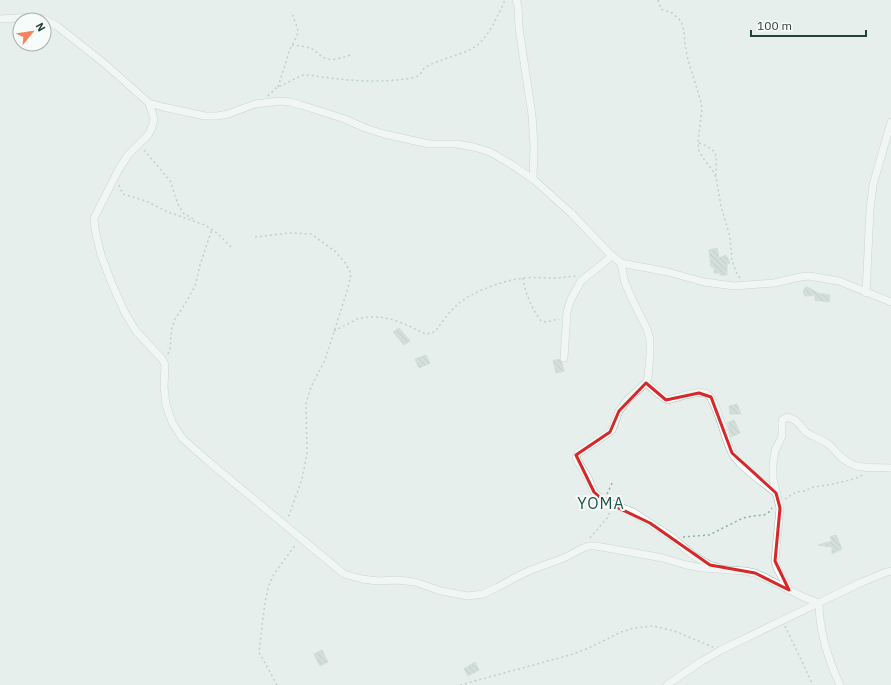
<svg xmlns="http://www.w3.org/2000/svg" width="891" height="685" viewBox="0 0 891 685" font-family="'IBM Plex Sans',sans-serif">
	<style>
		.building { fill: url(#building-back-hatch); stroke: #b8c9c2 }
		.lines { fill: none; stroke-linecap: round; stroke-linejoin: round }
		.street-casing { stroke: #a8b8b2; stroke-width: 8 }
		.path { stroke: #86b3a5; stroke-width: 1.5; stroke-dasharray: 2 3; stroke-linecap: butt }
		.street { stroke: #fff; stroke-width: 7 }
		.marked { fill: none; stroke: #d62828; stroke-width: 3; stroke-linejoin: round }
		.labels { text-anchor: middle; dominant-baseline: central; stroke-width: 4; stroke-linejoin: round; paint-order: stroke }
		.quarter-label { font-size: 16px; letter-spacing: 1px; fill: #1f5548; stroke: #f7fbf9 }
	</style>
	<defs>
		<pattern id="building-back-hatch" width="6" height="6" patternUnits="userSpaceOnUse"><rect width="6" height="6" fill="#bbcac4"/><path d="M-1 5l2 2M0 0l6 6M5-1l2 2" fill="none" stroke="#98a6a0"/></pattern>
	</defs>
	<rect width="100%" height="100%" fill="#e6efeb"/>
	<g class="building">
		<path d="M717,248L719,258L726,255L730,263L727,264V275H720V273H714V267H711L709,250Z"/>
		<path d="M806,287L809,288L818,293L830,295L829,302L815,300V295L808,296H805L804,294L803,291Z"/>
		<path d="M399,328L410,341L404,345L393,332Z"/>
		<path d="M426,355L430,363L419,368L415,359Z"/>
		<path d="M559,359L562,363L564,371L556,373L553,361Z"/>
		<path d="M737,404L741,414H730L729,406Z"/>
		<path d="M734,420L740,433L731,437L727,423Z"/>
		<path d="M836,535L842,549L832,554V547L818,545L832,541L830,537Z"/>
		<path d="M322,650L328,662L320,666L314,654Z"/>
		<path d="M475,662L479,670L468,676L464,669Z"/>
	</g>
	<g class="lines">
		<g class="street-casing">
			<g id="street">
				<path d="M516,0L518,6L519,28L532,115L534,146L533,179"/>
				<path d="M0,19L32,17L43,19L57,26L105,64L149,103L163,107L205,116H217L228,114L255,104L280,101L290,102L301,105L345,119L365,128L384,134L429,144H457L474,147L490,152L509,163L533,179L571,213L609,253L621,263L668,272L704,282L734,286L774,283L800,277L809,276L839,281L891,302"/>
				<path d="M149,103L154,119L153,124L149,134L128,155L119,169L94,218L95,229L101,255L112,284L125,313L136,331L162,359L165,365L164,387L166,405L172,422L182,438L209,462L344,574L362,579L378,581L397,580L415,582L441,591L468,596L483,594L498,587L518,576L531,570L564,558L583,548L589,546H596L663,558L686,565L702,568L745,571L755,573L766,578L803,597L819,603C819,632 828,659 840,685"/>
				<path d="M621,263L625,283L633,301L647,329L650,340V355L648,377L646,383L628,399L619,411L612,430L610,432L578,453L576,458L588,478L594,492L599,497L604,501L633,512L673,538L694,556L710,565L717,567"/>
				<path d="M866,293L870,210L873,185L891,122"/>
				<path d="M564,358L567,312L571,299L581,281L612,256"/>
				<path d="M646,383C653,388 660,397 668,400C677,398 700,389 707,394C716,399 725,439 731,451C738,466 763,482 776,493"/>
				<path d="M789,590L777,568L775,561L780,508L773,479V464L775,451L782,436V420L787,417C796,418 800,426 806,432C813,437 821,439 828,444C833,447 836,453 841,457C857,471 871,467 891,468"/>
				<path d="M667,685L702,661L721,650L860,583L884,573L891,571"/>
			</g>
		</g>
		<g class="path">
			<path d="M658,0L661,9L672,13L681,21L684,31L685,45L688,60L701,102L702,109L698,142L699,151L703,158L713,171L716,177L721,206L730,237L732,260L736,272L740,278"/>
			<path d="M292,45C299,46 307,46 314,50C318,53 322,58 328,59C334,61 347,56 353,54"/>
			<path d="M278,87L287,59L289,51L297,36L298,31L296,24L293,16L291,12"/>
			<path d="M268,96L276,88L303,75C312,75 321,77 330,78C353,81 375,82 397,80C403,79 410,79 415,77C422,75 421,70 426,67C430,64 437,62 442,60C452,56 462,54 471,49C487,42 498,15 505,0"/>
			<path d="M699,143C720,151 716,154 716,175"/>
			<path d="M144,150L171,182L175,196L178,204L183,213L195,220"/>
			<path d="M119,185L120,188L123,194L146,201L168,212L205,225L217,233L231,247"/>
			<path d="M255,237L290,233L311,234L336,252L346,264L351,274L348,288L325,360L311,387L306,404L307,454L302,479L288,518"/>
			<path d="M523,278C525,293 532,309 541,321L546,322L559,319"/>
			<path d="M334,331L357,319L368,317H380L394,320L407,325L425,334L432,333L436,330C443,321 450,311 458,304C473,291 505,280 524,278C535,277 545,278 555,278C563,278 570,276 577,276"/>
			<path d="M168,354L170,349L172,327L175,319L185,304L195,286L200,265L212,229"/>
			<path d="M607,494L613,481"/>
			<path d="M785,499L796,492L805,491L813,487L828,485L850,480L859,477L864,474"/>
			<path d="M683,537L709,535L743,518L753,516L764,515L769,512L772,508"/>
			<path d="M590,538L608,517L609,514L608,511"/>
			<path d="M785,626L813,685"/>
			<path d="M277,685L259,652L265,602L269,585L274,574L296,544"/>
			<path d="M460,685L570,655L589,648L621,632L634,628L653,626L674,631L713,647"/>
		</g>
		<use href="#street" class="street"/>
	</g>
	<path d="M0 0H891V685H0ZM646,383L666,400L699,393L711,397L732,453L776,493L780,508L775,561L789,590L755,573L710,565L650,523L604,501L594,492L576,455L610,432L619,411Z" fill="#e6efeb" fill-opacity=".55" fill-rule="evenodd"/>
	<path class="marked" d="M646,383L666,400L699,393L711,397L732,453L776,493L780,508L775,561L789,590L755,573L710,565L650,523L604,501L594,492L576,455L610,432L619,411Z"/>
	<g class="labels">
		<g class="quarter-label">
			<text x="601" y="503">YOMA</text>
		</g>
	</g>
	<g transform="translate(32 32) rotate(60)"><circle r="19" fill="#f7fbf9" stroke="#a3b1ad"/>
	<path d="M0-3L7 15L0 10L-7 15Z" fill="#f4845f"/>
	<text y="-6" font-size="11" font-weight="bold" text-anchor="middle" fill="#24423a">N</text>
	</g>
	<path d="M751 30v6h115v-6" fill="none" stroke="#24423a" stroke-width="2"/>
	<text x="757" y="30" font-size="12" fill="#24423a" stroke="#f7fbf9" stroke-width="3" paint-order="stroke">100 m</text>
</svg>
